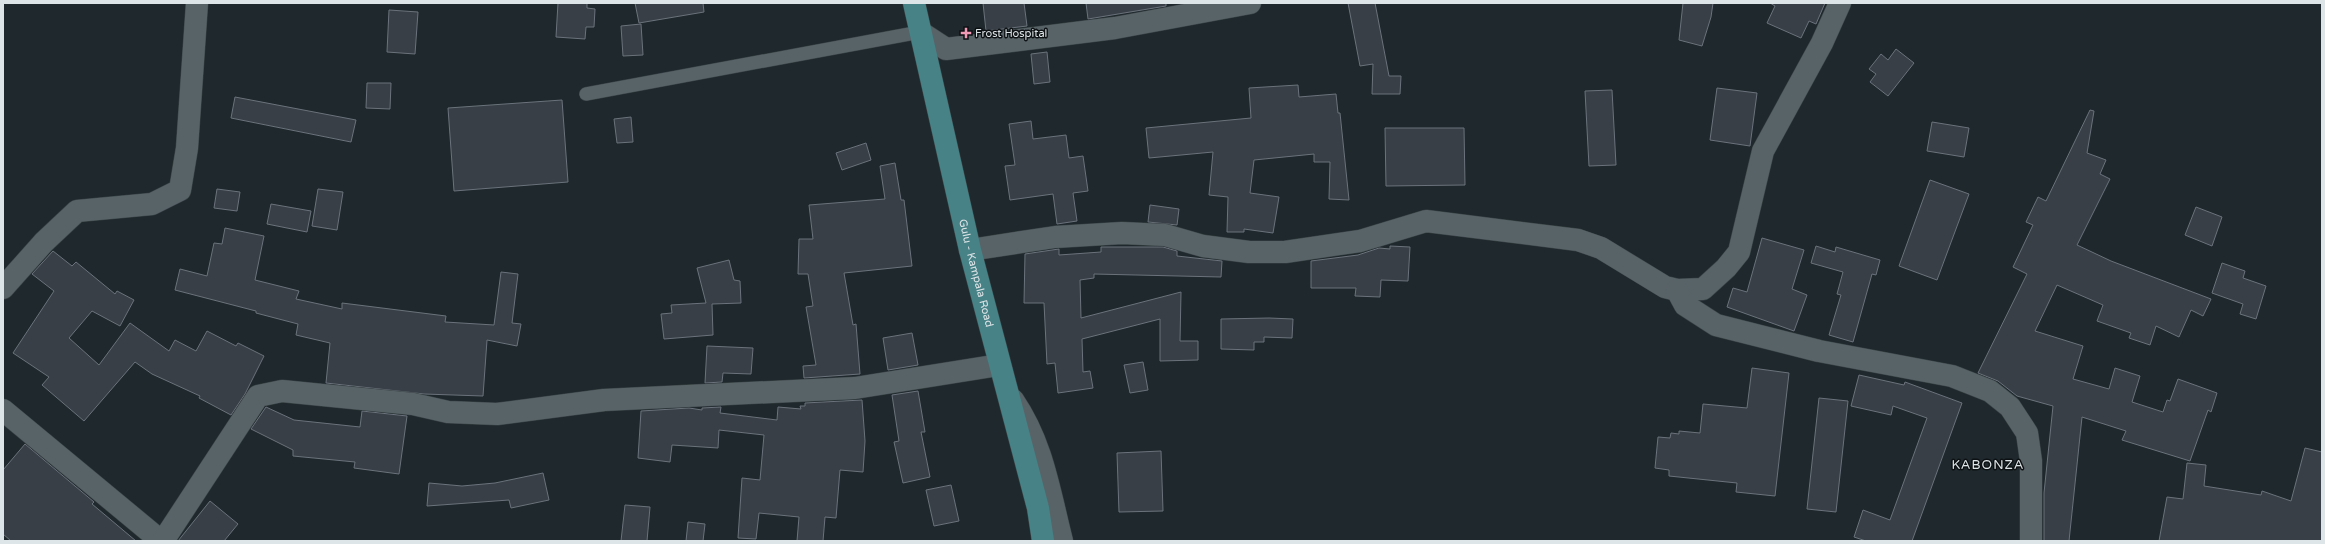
<svg xmlns="http://www.w3.org/2000/svg" width="2325" height="544" viewBox="0 0 2325 544" font-family="'Varela Round',sans-serif">
	<style>
		.building { fill: #383f46; stroke: #6b727b }
		.lines { fill: none; stroke-linecap: round; stroke-linejoin: round }
		.service-casing { stroke: #3b4548; stroke-width: 14 }
		.minor-casing { stroke: #3b4548; stroke-width: 23 }
		.primary-casing { stroke: #3b4548; stroke-width: 23 }
		.service { stroke: #586368; stroke-width: 13 }
		.minor { stroke: #586368; stroke-width: 22 }
		.primary { stroke: #478287; stroke-width: 22 }
		.poi-dot { fill: #f09ab5; stroke: #0d1113; stroke-width: 1.5 }
		.labels { text-anchor: middle; dominant-baseline: central; stroke-width: 3; stroke-linejoin: round; paint-order: stroke }
		.poi-label { font-size: 11px; fill: #dee5e8; stroke: #0d1113; text-anchor: start }
		.street-label { font-size: 11px; fill: #dee5e8; stroke: #0d1113 }
		.quarter-label { font-size: 13px; letter-spacing: 1px; fill: #dee5e8; stroke: #0d1113 }
	</style>
	<rect width="100%" height="100%" fill="#1f292d"/>
	<g class="building">
		<path d="M558,3H587V8L595,9L594,27H586L585,39L556,37Z"/>
		<path d="M635,3H703L704,12L639,23Z"/>
		<path d="M983,3H1024L1027,26L986,31Z"/>
		<path d="M1086,3H1166V6L1088,19Z"/>
		<path d="M1348,3H1375L1389,76H1401L1400,94H1372L1373,64L1360,66Z"/>
		<path d="M1683,3H1713L1711,17L1702,46L1679,40Z"/>
		<path d="M1770,3H1825L1816,24L1809,21L1801,38L1767,23L1775,6Z"/>
		<path d="M389,10L418,12L415,54L387,52Z"/>
		<path d="M641,24L643,55L623,56L621,26Z"/>
		<path d="M1896,49L1914,63L1888,96L1870,82L1876,74L1869,69L1881,54L1888,60Z"/>
		<path d="M1047,52L1050,82L1034,84L1031,54Z"/>
		<path d="M367,83H391L390,109L366,108Z"/>
		<path d="M1298,85L1299,97L1336,94L1338,113H1340L1349,200L1329,199L1330,162H1314V154L1254,160L1250,193L1279,197L1273,233L1244,229V232H1227L1228,197L1209,195L1213,152L1149,158L1146,128L1251,118L1249,88Z"/>
		<path d="M1717,88L1757,93L1750,146L1710,140Z"/>
		<path d="M1612,90L1616,165L1589,166L1585,91Z"/>
		<path d="M235,97L356,120L351,142L231,118Z"/>
		<path d="M562,100L568,182L454,191L448,108Z"/>
		<path d="M2090,110L2094,111L2087,153L2106,160L2100,174L2110,179L2077,245L2111,261L2211,299L2203,316L2191,310L2179,337L2156,326L2150,345L2129,338L2131,333L2097,321L2103,305L2057,285L2035,331L2083,346L2073,379L2109,389L2115,368L2140,376L2132,402L2163,412L2167,400L2170,401L2178,379L2217,393L2211,412L2208,410L2190,461L2122,440L2126,431L2082,417L2069,541H2044V493L2053,406L2017,396L1998,381L1978,373L2027,274L2013,267L2033,225L2026,222L2038,197L2046,201Z"/>
		<path d="M631,117L633,142L617,143L614,119Z"/>
		<path d="M1031,121L1033,139L1066,135L1069,158L1083,156L1088,191L1073,193L1077,221L1057,224L1053,194L1010,200L1005,166L1015,165L1009,124Z"/>
		<path d="M1932,122L1969,128L1964,157L1927,151Z"/>
		<path d="M1385,128H1464L1465,185L1386,186Z"/>
		<path d="M866,143L871,160L842,170L836,153Z"/>
		<path d="M895,163L901,200H904L912,266L844,273L853,325L856,324L860,374L804,378L803,366L816,365L806,307L813,306L808,274H798L799,239H813L809,205L885,199L880,166Z"/>
		<path d="M1930,180L1969,194L1937,280L1899,266Z"/>
		<path d="M217,189L240,192L237,211L214,208Z"/>
		<path d="M318,189L343,192L337,230L312,226Z"/>
		<path d="M271,204L311,211L307,232L267,224Z"/>
		<path d="M1150,205L1179,209L1177,225L1148,222Z"/>
		<path d="M2196,207L2222,217L2212,246L2185,235Z"/>
		<path d="M225,228L264,236L255,280L299,291L296,299L342,309V303L446,316L445,322L494,325L501,272L518,274L512,323L521,324L517,346L487,340L483,396L424,394L326,383L330,343L296,335L298,324L256,313V311L175,290L180,269L207,276L214,243L222,244Z"/>
		<path d="M1762,238L1804,250L1792,289L1807,295L1794,331L1727,307L1733,288L1747,292Z"/>
		<path d="M1390,246L1410,247L1408,281L1381,280L1380,297L1355,296L1356,288H1311V261L1358,255L1379,248L1390,249Z"/>
		<path d="M1816,246L1835,252L1836,247L1880,260L1876,275L1872,274L1853,342L1829,335L1841,295L1837,294L1843,272L1811,263Z"/>
		<path d="M1101,247H1163L1177,251V256L1222,261L1221,277L1094,274V278L1080,280L1081,318L1181,292L1180,341H1198V360L1160,361V319L1082,339L1083,372L1090,371L1093,388L1058,393L1055,363L1047,364L1044,303H1024L1025,254L1059,249V255L1101,252Z"/>
		<path d="M53,251L72,266L76,262L115,294L117,291L134,300L120,326L92,311L69,338L99,365L130,323L169,351L175,340L196,351L207,331L236,346L238,343L264,356L245,394L231,415L199,398L200,396L152,374L135,362L84,421L42,385L49,377L13,353L54,291L32,274Z"/>
		<path d="M729,260L734,280L740,281L741,303L712,304L713,335L664,339L661,314L672,313L671,305L706,303L697,268Z"/>
		<path d="M2222,263L2245,271L2243,278L2266,286L2256,319L2240,314L2243,304L2212,293Z"/>
		<path d="M1269,318L1293,319L1292,338L1264,337V342H1254V350L1221,349V319Z"/>
		<path d="M912,333L918,365L888,370L883,338Z"/>
		<path d="M707,346L753,348L751,374L723,373L722,382L705,383Z"/>
		<path d="M1143,362L1148,390L1130,393L1124,365Z"/>
		<path d="M1752,368L1789,373L1775,496L1736,492L1737,483L1669,476V470L1655,468L1658,437L1670,438L1671,433L1679,434V431L1700,433L1703,404L1747,408Z"/>
		<path d="M1859,375L1904,385L1905,382L1962,403L1912,541H1866L1854,537L1863,510L1890,520L1927,418L1893,406L1891,415L1851,406Z"/>
		<path d="M918,391L925,432H921L930,477L903,483L894,442L899,441L892,395Z"/>
		<path d="M1819,398L1848,401L1836,512L1807,509Z"/>
		<path d="M862,400L865,441L863,472L840,470L836,518L825,517L823,541H797L799,517L759,513L756,539L738,538L742,478L760,480L764,435L719,430L718,448L672,445L670,462L638,458L641,411L689,408L702,410V408L721,407L720,413L777,420L778,407L801,409L800,406H805V403Z"/>
		<path d="M266,407L294,420L360,427L362,411L407,416L399,474L354,468L355,462L293,456V450L251,429Z"/>
		<path d="M25,444L94,502L92,504L136,541H11L3,534V470Z"/>
		<path d="M2305,448L2322,452V541H2159L2167,497L2183,499L2187,463L2206,465L2204,486L2261,495L2262,491L2291,501Z"/>
		<path d="M1161,451L1163,511L1119,512L1117,453Z"/>
		<path d="M543,473L549,500L511,508L509,500L427,506L429,483L462,486L495,483Z"/>
		<path d="M951,485L959,521L934,526L926,490Z"/>
		<path d="M210,501L238,524L224,541H178Z"/>
		<path d="M625,505L650,507L647,541H621Z"/>
		<path d="M688,522L705,524L703,541H686Z"/>
	</g>
	<g class="lines">
		<g class="service-casing">
			<path id="service" d="M586,94L920,32"/>
		</g>
		<g class="minor-casing">
			<g id="minor">
				<path d="M920,32L946,49L1115,28L1250,3"/>
				<path d="M970,250L1055,237L1122,233L1165,235L1203,246L1249,252H1285L1360,241L1426,221L1578,240L1601,248L1665,287L1677,290L1703,289L1726,268L1739,252L1763,151L1822,43L1840,3"/>
				<path d="M3,288L44,242L77,211L152,204L180,190L187,148L197,3"/>
				<path d="M1677,290L1685,305L1716,325L1819,351L1952,376L1990,391L2010,407L2027,433L2031,461V541"/>
				<path d="M1013,400C1043,444 1049,490 1062,541"/>
				<path d="M3,410L161,541"/>
				<path d="M163,541L258,396L282,391L413,404L448,412L497,414L604,400L855,388L999,365"/>
			</g>
		</g>
		<g class="primary-casing">
			<g id="primary">
				<path id="s1" d="M914,3L970,250L1038,508L1043,541"/>
			</g>
		</g>
		<use href="#service" class="service"/>
		<use href="#minor" class="minor"/>
		<use href="#primary" class="primary"/>
	</g>
	<path class="poi-dot" d="M964 27h4v4h4v4h-4v4h-4v-4h-4v-4h4z"/>
	<g class="labels">
		<g class="poi-label">
			<text x="975" y="33">Frost Hospital</text>
		</g>
		<g class="street-label">
			<text stroke="none"><textPath href="#s1" startOffset="277">Gulu - Kampala Road</textPath></text>
		</g>
		<g class="quarter-label">
			<text x="1988" y="465">KABONZA</text>
		</g>
	</g>
	<rect width="2325" height="544" fill="none" stroke="#dee5e8" stroke-width="8"/>
</svg>
